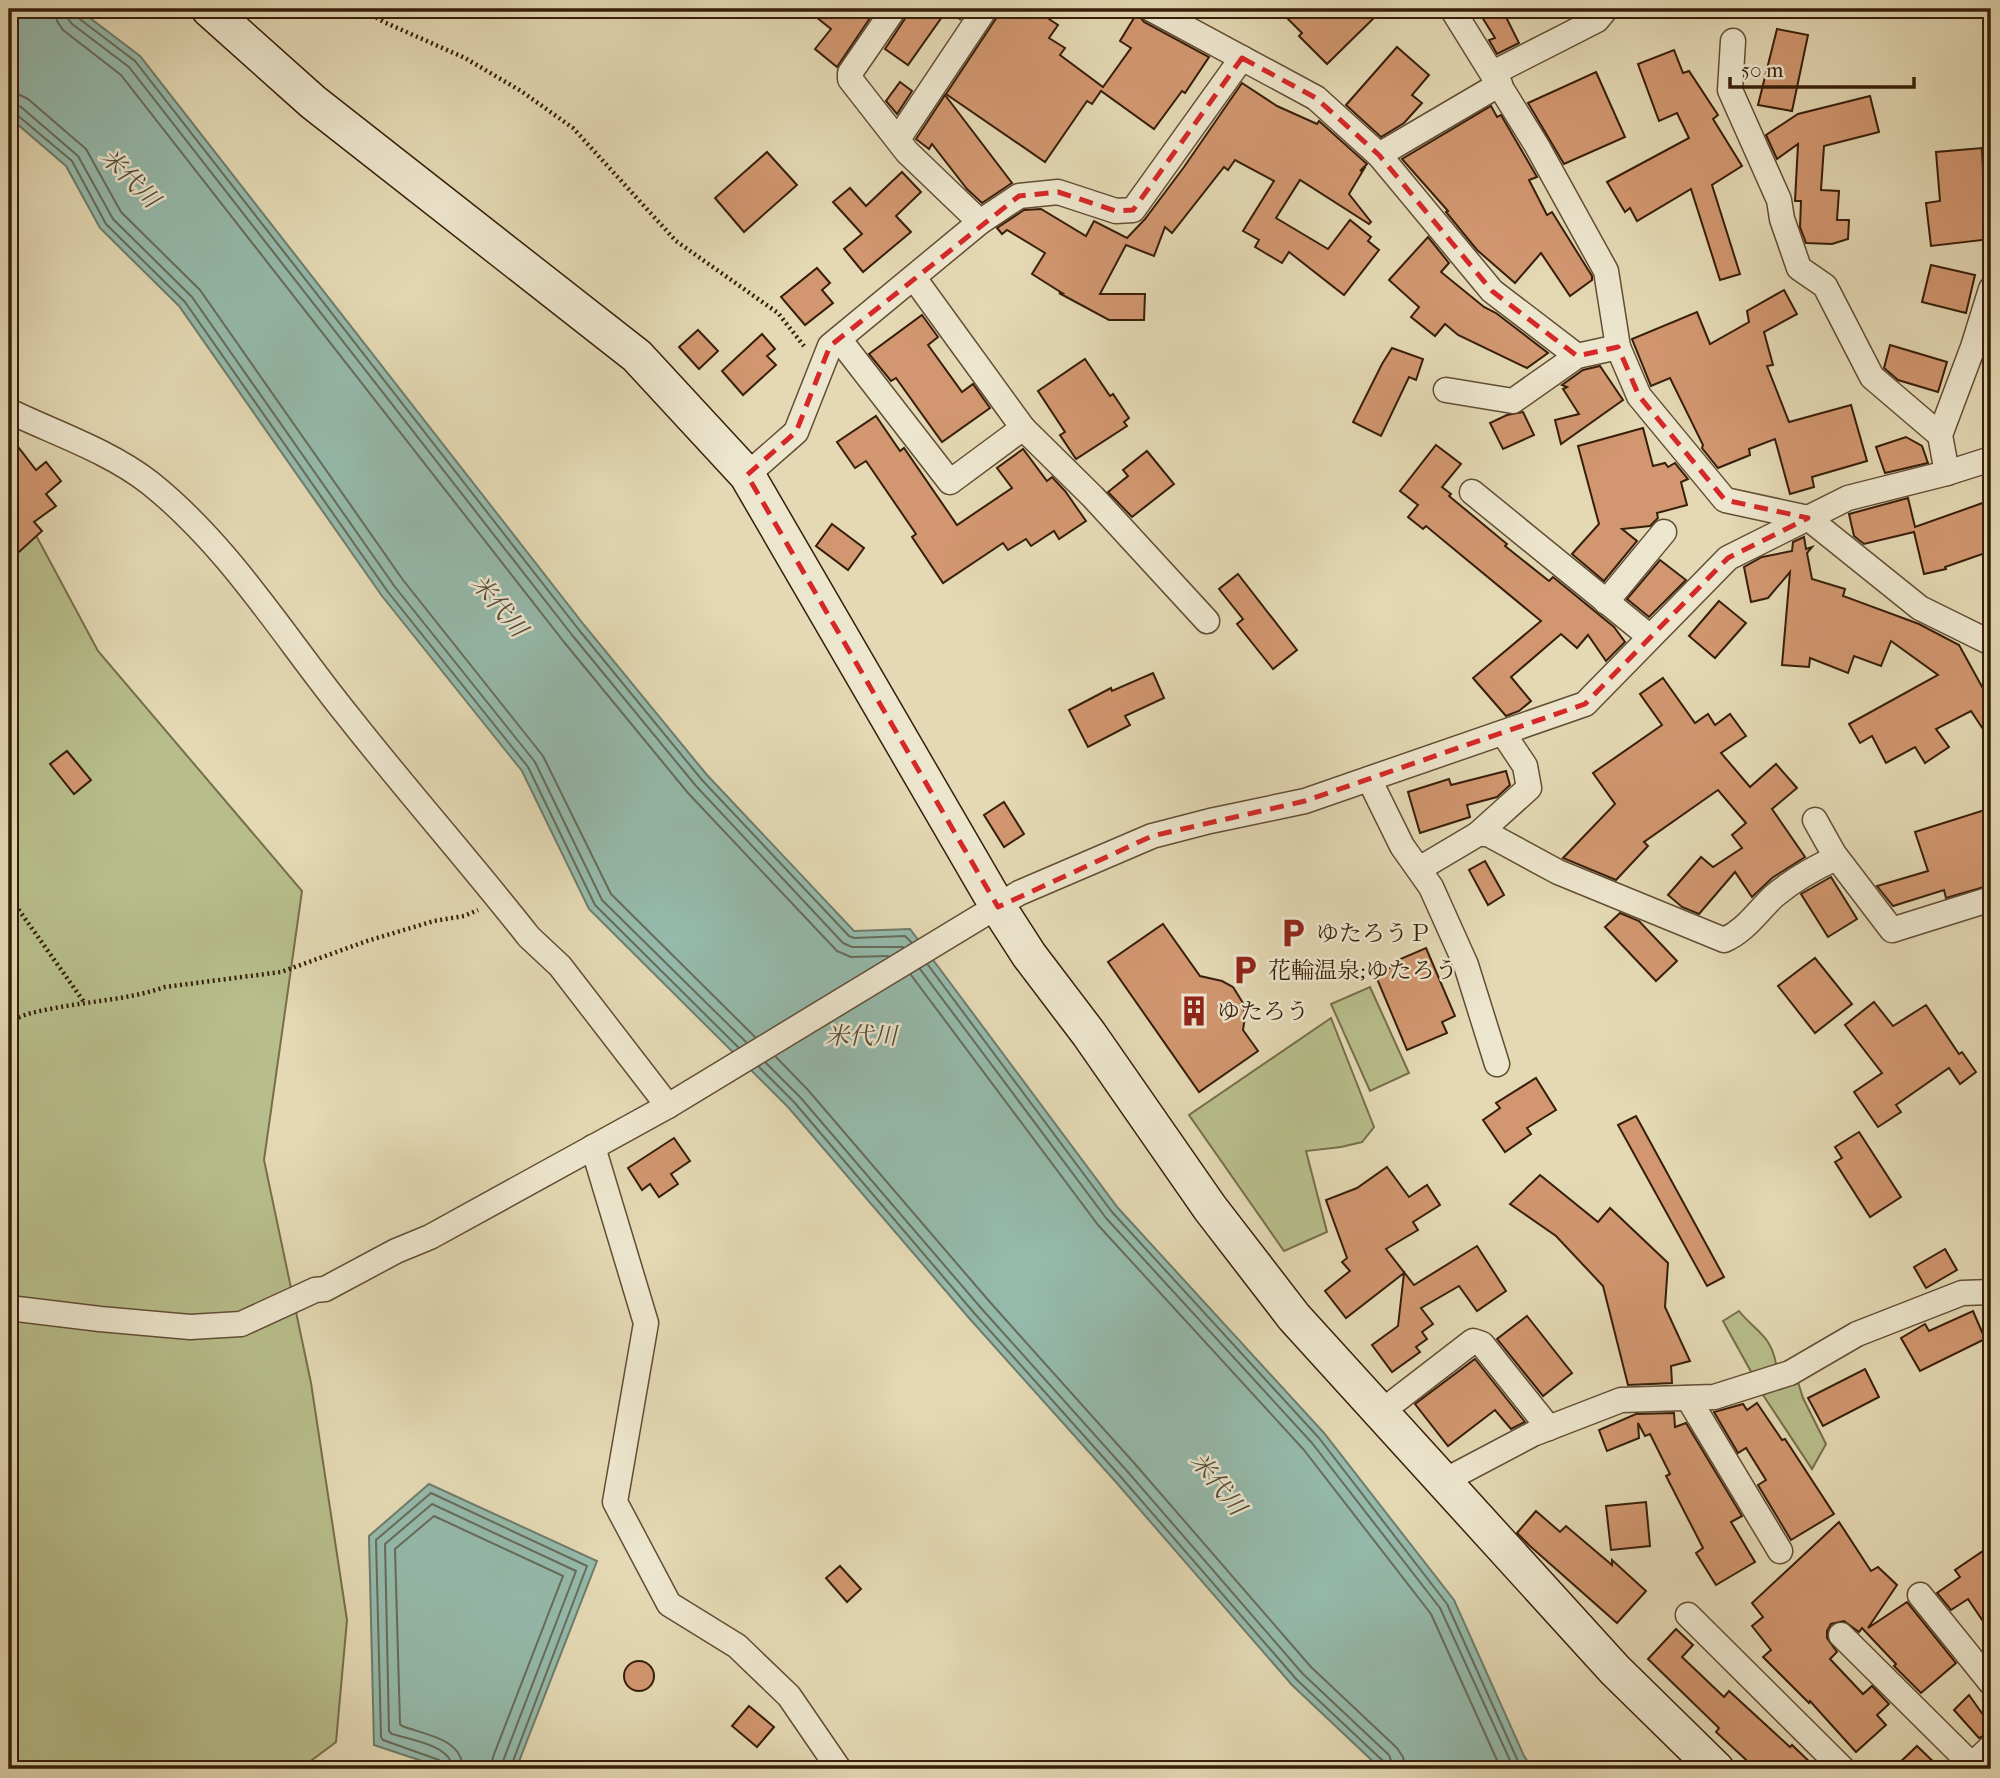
<svg xmlns="http://www.w3.org/2000/svg" width="2000" height="1778" viewBox="0 0 2000 1778" font-family="'IM FELL French Canon','Noto Serif JP',serif">
	<style>
		.green { fill: #b7be8b; stroke: #776e4a; stroke-width: 2 }
		.water { fill: #95baac; stroke: #6f7c6b; stroke-width: 2 }
		.lines { fill: none; stroke-linecap: round; stroke-linejoin: round }
		.shore { stroke: #666c5a; stroke-width: 2 }
		.building { fill: #d29770; stroke: #371e09; stroke-width: 2 }
		.street-casing { stroke: #624d34; stroke-width: 27 }
		.secondary-casing { stroke: #371e09; stroke-width: 38 }
		.path { stroke: #371e09; stroke-width: 4.5; stroke-dasharray: 2 3.5; stroke-linecap: butt }
		.street { stroke: #ede6ce; stroke-width: 24 }
		.secondary { stroke: #ede6ce; stroke-width: 35 }
		.marked { fill: none; stroke: #d62828; stroke-width: 5; stroke-dasharray: 14 9; stroke-linejoin: round }
		.labels { text-anchor: middle; dominant-baseline: central; stroke-width: 5; stroke-linejoin: round; paint-order: stroke }
		.poi-label { font-size: 23px; fill: #371e09; stroke: #ede6ce; text-anchor: start }
		.water-label { font-size: 24px; font-style: italic; fill: #534d3a; stroke: #ede6ce }
	</style>
	<rect width="100%" height="100%" fill="#e4d9b4"/>
	<filter id="stains"><feTurbulence type="fractalNoise" baseFrequency=".00286" numOctaves="4"/><feColorMatrix values="0 0 0 0 .2 0 0 0 0 .09 0 0 0 0 .02 0 0 0 .5 -.17"/></filter>
	<radialGradient id="worn" r=".72"><stop offset=".6" stop-color="#630" stop-opacity="0"/><stop offset="1" stop-color="#630" stop-opacity=".3"/></radialGradient>
	<g class="green">
		<path d="M9,485L98,651L302,891L264,1160L311,1383L347,1620L336,1742L300,1769H9Z"/>
		<path d="M1370,987L1409,1073L1370,1091L1331,1004Z"/>
		<path d="M1331,1018L1374,1127L1362,1142L1341,1147L1306,1151L1327,1232L1284,1251L1189,1115Z"/>
		<path d="M1739,1311C1755,1331 1771,1335 1776,1364L1754,1377L1723,1321Z"/>
		<path d="M1797,1379L1803,1398L1826,1444L1812,1469L1763,1395Z"/>
	</g>
	<g class="water">
		<path d="M9,9H78L140,56L584,625L707,775L854,931L910,929L1118,1208L1324,1433L1454,1600L1524,1756L1533,1769H1381L1292,1685L1115,1481L969,1318L788,1107L589,909L522,771L382,596L179,306L100,228L66,166L9,117Z"/>
		<path d="M429,1484L597,1561L516,1769H446L374,1745L369,1536Z"/>
	</g>
	<g class="lines">
		<g class="shore">
			<path d="M55,9L57,21L63,30L121,75L564,642L688,793L837,951L851,957L888,956"/>
			<path d="M65,9L67,17L72,24L129,67L572,635L696,786L843,943L852,947H903"/>
			<path d="M74,9L77,17L135,61L579,630L702,780L849,936L854,938L905,936L911,942"/>
			<path d="M9,93L18,94L28,99L86,149L121,212L200,290L403,580L543,756L611,894L755,1037"/>
			<path d="M9,103L21,107L78,156L113,219L192,297L395,587L535,762L602,900L746,1042"/>
			<path d="M9,112L16,114L72,161L106,224L185,302L388,592L528,767L595,905L738,1047"/>
			<path d="M928,965L1112,1212L1319,1438L1447,1604L1517,1759L1525,1769"/>
			<path d="M920,969L1106,1218L1312,1443L1440,1608L1514,1769"/>
			<path d="M911,975L1098,1225L1304,1450L1431,1614L1501,1769"/>
			<path d="M776,1057L808,1090L989,1301L1135,1464L1311,1667L1397,1748L1403,1757L1405,1769"/>
			<path d="M766,1063L800,1097L981,1308L1127,1471L1303,1674L1389,1755L1394,1769"/>
			<path d="M759,1067L794,1102L975,1314L1120,1476L1297,1680L1383,1761L1385,1769"/>
			<path d="M444,1769L443,1764L439,1760L383,1740L381,1737L376,1540L431,1493L587,1566L510,1769"/>
			<path d="M453,1769C451,1745 411,1740 392,1734L389,1731L385,1544L432,1504L576,1571L503,1761L502,1769"/>
			<path d="M463,1769C462,1738 425,1735 402,1726L400,1724L395,1549L434,1516L563,1576L493,1757L491,1769"/>
		</g>
	</g>
	<g class="building">
		<path d="M806,9H876L837,67L815,49L831,29Z"/>
		<path d="M909,9H967L960,19L947,10L908,65L885,49L906,17Z"/>
		<path d="M1000,9H1051L1046,17L1058,25L1049,38L1065,48L1060,55L1103,87L1131,48L1120,41L1137,13L1144,22L1209,57L1185,93L1182,91L1154,129L1101,91L1092,104L1087,101L1045,162L946,94L997,17Z"/>
		<path d="M1278,9H1383L1327,64L1299,36L1302,33Z"/>
		<path d="M1477,9H1502L1519,43L1497,54L1489,40L1495,38Z"/>
		<path d="M1777,29L1808,35L1792,111L1758,105Z"/>
		<path d="M1397,47L1429,75L1412,95L1422,103L1404,123L1381,137L1346,105Z"/>
		<path d="M1674,50L1683,73L1689,71L1718,115L1713,119L1742,166L1712,185L1740,274L1720,280L1691,189L1637,221L1630,208L1625,212L1607,182L1689,138L1677,113L1659,121L1638,64Z"/>
		<path d="M1596,72L1625,137L1564,164L1528,103Z"/>
		<path d="M900,82L912,91L897,114L886,101Z"/>
		<path d="M1242,83L1277,106L1317,124L1319,121L1367,164L1360,171L1364,169L1349,194L1371,222L1369,224L1300,180L1276,218L1328,249L1350,220L1371,237L1368,241L1379,250L1344,295L1289,252L1282,263L1255,247L1259,240L1243,231L1274,181L1235,160L1228,170L1224,167L1172,233L1165,227L1154,256L1126,245L1100,294H1145L1144,320H1109L1059,293H1062L1032,274L1045,253L1007,230L1002,234L997,228L1024,210L1041,209L1086,236L1094,221L1127,238L1145,219L1184,167Z"/>
		<path d="M945,95L1012,183L982,203L967,189L932,144L929,149L916,139Z"/>
		<path d="M1870,96L1879,132L1824,146L1821,190L1839,191L1837,220H1849L1848,239L1832,244L1806,243L1800,227L1801,201H1795L1798,144L1777,159L1766,135L1798,114Z"/>
		<path d="M1491,106L1497,117L1501,115L1537,177L1529,180L1547,215L1552,212L1592,276V280L1570,296L1541,253L1515,283L1477,250L1446,212L1448,211L1402,159Z"/>
		<path d="M1982,148L1984,195L1991,239L1931,246L1926,203L1940,201L1936,152Z"/>
		<path d="M767,152L797,185L744,232L715,198Z"/>
		<path d="M902,172L921,192L896,216L911,232L863,272L844,249L862,234L833,202L850,188L866,206Z"/>
		<path d="M1428,237L1449,263L1441,272L1484,307L1496,313L1548,353L1527,368L1458,335L1445,324L1435,336L1411,317L1419,307L1389,280Z"/>
		<path d="M1931,265L1975,275L1966,313L1922,302Z"/>
		<path d="M817,268L830,283L822,290L833,303L805,325L781,297Z"/>
		<path d="M1784,290L1797,314L1764,332L1773,365L1767,366L1789,422L1851,405L1867,461L1812,477L1814,487L1790,494L1775,439L1749,449L1750,455L1718,468L1702,448L1703,445L1670,378L1651,386L1632,339L1697,312L1710,344L1749,322L1747,311Z"/>
		<path d="M922,315L938,337L928,345L962,392L973,384L990,408L942,442L896,378L891,381L869,354Z"/>
		<path d="M698,330L718,351L699,369L679,347Z"/>
		<path d="M762,334L775,349L767,356L776,365L743,395L722,371Z"/>
		<path d="M1890,345L1947,362L1938,392L1898,380L1884,368Z"/>
		<path d="M1392,348L1423,359L1416,380L1409,377L1381,436L1353,422L1382,364Z"/>
		<path d="M1085,359L1110,396L1113,394L1129,418L1124,422L1127,426L1076,459L1060,435L1065,432L1038,391Z"/>
		<path d="M1600,366L1623,400L1561,444L1555,420L1579,414L1563,389L1567,387L1562,385L1583,370Z"/>
		<path d="M1523,412L1534,435L1503,449L1490,423L1507,415Z"/>
		<path d="M876,416L900,451L904,448L957,525L1012,488L997,468L1023,449L1047,481L1052,477L1065,491L1086,521L1059,539L1054,531L1031,546L1026,539L1008,550L1003,543L943,583L912,537L916,534L866,461L855,468L837,442Z"/>
		<path d="M1643,428L1653,466L1665,463L1668,467L1675,463L1688,479L1681,482L1687,505L1657,513L1658,518L1650,526L1622,529L1637,541L1604,581L1572,554L1599,524L1578,446Z"/>
		<path d="M9,435L36,470L46,462L61,481L46,494L56,506L34,522L42,531L9,561Z"/>
		<path d="M1906,437L1922,446L1928,463L1885,473L1876,447Z"/>
		<path d="M1436,445L1461,464L1442,487L1451,494L1449,496L1507,544L1505,546L1549,581L1553,577L1614,627L1625,642L1606,661L1588,635L1577,648L1561,634L1511,677L1531,701L1519,711L1506,716L1473,678L1541,621L1426,526L1423,529L1408,517L1418,505L1400,491Z"/>
		<path d="M1147,451L1174,484L1132,517L1108,492L1128,476L1123,470Z"/>
		<path d="M1908,498L1915,527L1991,500V551L1945,567L1946,569L1924,574L1914,532L1864,544L1854,536L1849,514Z"/>
		<path d="M832,524L864,548L848,570L816,546Z"/>
		<path d="M1804,537L1806,549L1812,547L1807,553L1812,579L1845,589L1843,596L1919,624L1959,645L1991,703V741L1971,711L1936,729L1949,747L1925,763L1915,747L1886,763L1872,736L1860,743L1849,724L1938,675L1891,641L1881,666L1854,656L1848,673L1810,658L1809,667L1782,665L1790,572L1768,598L1751,602L1744,567L1762,557L1792,551L1793,542Z"/>
		<path d="M1660,560L1686,580L1649,617L1627,599Z"/>
		<path d="M1238,574L1297,650L1273,669L1237,624L1243,619L1219,589Z"/>
		<path d="M1719,601L1746,623L1715,658L1689,636Z"/>
		<path d="M1153,673L1164,698L1125,716L1130,725L1088,747L1069,710L1111,688L1112,691Z"/>
		<path d="M1663,678L1695,723L1708,714L1715,725L1730,714L1746,736L1721,753L1750,787L1776,764L1797,788L1772,809L1805,857L1772,878L1752,897L1735,872L1699,914L1682,907L1668,895L1701,857L1713,867L1742,848L1732,835L1746,823L1718,790L1644,842L1648,846L1616,880L1563,858L1615,804L1593,773L1662,725L1640,694Z"/>
		<path d="M67,751L91,780L74,794L50,764Z"/>
		<path d="M1506,771L1510,785L1497,797L1467,805L1470,817L1420,833L1408,792L1449,779L1451,785Z"/>
		<path d="M1004,802L1024,834L1004,847L984,815Z"/>
		<path d="M1991,808V885L1946,898L1944,890L1893,906L1877,886L1928,871L1915,832Z"/>
		<path d="M1485,861L1504,895L1488,905L1469,870Z"/>
		<path d="M1831,877L1857,919L1828,937L1801,894Z"/>
		<path d="M1620,913L1639,921L1677,961L1656,981L1605,927Z"/>
		<path d="M1163,924L1200,976L1222,981L1233,987L1243,1003L1245,1017L1243,1030L1258,1051L1199,1092L1108,962Z"/>
		<path d="M1426,948L1455,1016L1442,1022L1447,1033L1407,1050L1375,974L1399,964L1398,960Z"/>
		<path d="M1815,958L1852,1004L1815,1033L1778,986Z"/>
		<path d="M1874,1002L1893,1026L1926,1005L1959,1054L1962,1052L1976,1072L1960,1084L1949,1068L1896,1105L1901,1112L1878,1127L1854,1092L1882,1073L1845,1025Z"/>
		<path d="M1536,1078L1556,1110L1527,1128L1531,1134L1505,1152L1483,1120L1500,1108L1496,1103Z"/>
		<path d="M1636,1116L1724,1277L1707,1286L1618,1125Z"/>
		<path d="M1859,1132L1901,1197L1870,1217L1835,1162L1842,1158L1835,1147Z"/>
		<path d="M674,1138L690,1161L671,1174L678,1184L659,1197L650,1184L642,1190L628,1168Z"/>
		<path d="M1387,1167L1409,1197L1427,1185L1440,1205L1413,1222L1418,1230L1386,1249L1414,1285L1477,1246L1506,1291L1477,1311L1459,1286L1421,1308L1433,1324L1422,1332L1427,1339L1416,1347L1420,1352L1392,1372L1372,1345L1398,1326L1404,1273L1346,1318L1325,1291L1350,1271L1342,1262L1347,1258L1326,1200L1357,1188Z"/>
		<path d="M1540,1175L1598,1222L1610,1208L1668,1263L1665,1307L1690,1361L1671,1366L1672,1383L1628,1385L1603,1286L1556,1236L1510,1204Z"/>
		<path d="M1945,1249L1957,1270L1926,1288L1914,1267Z"/>
		<path d="M1973,1311L1985,1339L1920,1371L1901,1338L1925,1324L1929,1331Z"/>
		<path d="M1527,1316L1572,1373L1543,1396L1497,1339Z"/>
		<path d="M1475,1359L1525,1422L1511,1429L1495,1410L1448,1446L1415,1404Z"/>
		<path d="M1865,1369L1879,1397L1823,1426L1808,1398Z"/>
		<path d="M1757,1403L1782,1440L1785,1439L1834,1514L1791,1540L1758,1485L1766,1480L1746,1448L1738,1453L1714,1412L1743,1404L1747,1410Z"/>
		<path d="M1674,1413L1675,1427L1686,1423L1742,1516L1731,1522L1755,1562L1716,1585L1696,1553L1703,1548L1666,1476L1670,1474L1650,1434L1645,1436L1638,1423L1639,1438L1607,1451L1599,1430L1636,1414Z"/>
		<path d="M1646,1502L1650,1546L1611,1550L1606,1506Z"/>
		<path d="M1536,1511L1560,1532L1566,1526L1612,1565V1560L1646,1591L1617,1623L1530,1546L1517,1533Z"/>
		<path d="M1839,1522L1871,1571L1878,1567L1897,1585L1868,1628L1907,1602L1956,1663L1921,1693L1894,1666L1896,1664L1862,1628L1859,1632L1844,1621L1831,1624L1827,1631V1638L1837,1652L1830,1659L1863,1694L1872,1686L1889,1704L1877,1715L1886,1725L1856,1752L1810,1701L1809,1703L1763,1657L1771,1650L1752,1626L1763,1617L1752,1603Z"/>
		<path d="M1983,1551L1991,1564V1633L1968,1599L1951,1610L1937,1593L1960,1577L1955,1570Z"/>
		<path d="M840,1566L861,1589L847,1602L826,1578Z"/>
		<path d="M1676,1629L1693,1645L1682,1657L1724,1697L1729,1691L1790,1747L1792,1745L1817,1769H1756L1716,1732L1719,1728L1648,1659Z"/>
		<circle cx="639" cy="1676" r="15"/>
		<path d="M1969,1695L1991,1726V1733L1979,1738L1954,1710Z"/>
		<path d="M749,1706L774,1727L757,1747L732,1726Z"/>
		<path d="M1917,1746L1941,1769H1893Z"/>
	</g>
	<g class="lines">
		<g class="street-casing">
			<g id="street">
				<path d="M894,9L850,73V79L907,152L980,222"/>
				<path d="M1151,9L1316,98L1379,155L1492,291L1577,356"/>
				<path d="M1452,9L1537,146L1606,271L1618,347"/>
				<path d="M1733,41L1730,90L1779,200L1782,219L1799,268L1825,286L1872,377L1940,435"/>
				<path d="M1493,73L1597,20L1606,9"/>
				<path d="M898,139L985,9"/>
				<path d="M1379,155L1500,84"/>
				<path d="M914,278L1023,428L1093,497L1207,621"/>
				<path d="M839,339L950,482L1023,428"/>
				<path d="M1446,390L1513,401L1577,356L1618,347L1639,396L1725,500L1808,518L1920,608L1991,643"/>
				<path d="M9,411C55,433 109,451 150,483C230,547 284,637 348,716C407,791 470,862 529,937L560,966L668,1106"/>
				<path d="M1947,473L1940,435L1973,347L1991,289"/>
				<path d="M747,475L796,432L830,346L980,222L1019,196L1058,192L1116,211L1133,210L1242,58"/>
				<path d="M1472,492L1650,637"/>
				<path d="M1606,602L1664,532"/>
				<path d="M1369,779L1402,846L1431,887L1466,965L1497,1064"/>
				<path d="M1815,820L1834,854L1892,930L1991,899"/>
				<path d="M1478,834L1529,788L1525,766L1503,733"/>
				<path d="M1419,869L1478,834H1488L1558,872L1724,940C1745,931 1757,912 1774,896C1793,880 1814,868 1836,858"/>
				<path d="M593,1147L646,1323L615,1502L669,1604L737,1646L789,1696L839,1769"/>
				<path d="M9,1308L100,1319L190,1327L241,1324L315,1290L325,1289L396,1251L430,1237L668,1106L1019,893L1152,836L1210,821L1305,801L1585,704L1728,558L1848,498L1947,473L1991,459"/>
				<path d="M1688,1398L1780,1551"/>
				<path d="M1381,1412L1473,1341L1482,1344L1549,1428"/>
				<path d="M1444,1481L1533,1434L1621,1400L1714,1397L1790,1373L1857,1334L1962,1293L1991,1292"/>
				<path d="M1920,1595L1991,1683"/>
				<path d="M1688,1615L1843,1769"/>
				<path d="M1841,1635L1972,1765L1991,1747"/>
			</g>
		</g>
		<g class="secondary-casing">
			<path id="secondary" d="M209,9L313,102L637,356L747,475L998,907L1029,955L1089,1034L1210,1208L1294,1317L1615,1670L1716,1769"/>
		</g>
		<g class="path">
			<path d="M362,9L384,22L465,58L521,91L573,128L676,241L778,313L804,346"/>
			<path d="M9,896L84,1002"/>
			<path d="M9,1023C22,1014 35,1012 50,1009C88,1001 128,1000 165,987L281,972L367,941L434,921L464,916L478,910"/>
		</g>
		<use href="#street" class="street"/>
		<use href="#secondary" class="secondary"/>
	</g>
	<path class="marked" d="M1242,58L1316,98L1379,155L1492,291L1577,356L1618,347L1639,396L1725,500L1808,518L1728,558L1585,704L1305,801L1152,836L998,907L747,475L796,432L830,346L1019,196L1058,192L1116,211L1133,210Z"/>
	<defs>
		<g id="parking-bare" transform="scale(2.415)"><path d="M-3.5-5.5H1a3.5 3.5 0 0 1 0 7H-1V5.5H-3.5ZM-1-3.4V-.6H.8a1.4 1.4 0 0 0 0-2.8Z" fill="#8f2418" stroke="#ede6ce" stroke-width="2.5" paint-order="stroke"/></g>
		<g id="building-bare" transform="scale(2.415)"><path d="M-4-6H4V6H1V3H-1V6H-4ZM-2.5-4.3h1.7v1.8h-1.7ZM.8-4.3h1.7v1.8H.8ZM-2.5-1h1.7V.8h-1.7ZM.8-1h1.7V.8H.8Z" fill="#8f2418" stroke="#ede6ce" stroke-width="2.5" paint-order="stroke"/></g>
	</defs>
	<g fill-rule="evenodd">
		<use href="#parking-bare" x="1293" y="933"/>
		<use href="#parking-bare" x="1245" y="970"/>
		<use href="#building-bare" x="1194" y="1011"/>
	</g>
	<g class="labels">
		<g class="poi-label">
			<text x="1316" y="933">ゆたろうＰ</text>
			<text x="1268" y="970">花輪温泉;ゆたろう</text>
			<text x="1217" y="1011">ゆたろう</text>
		</g>
		<g class="water-label">
			<text transform="translate(130 178) rotate(45)">米代川</text>
			<text transform="translate(499 606) rotate(50)">米代川</text>
			<text x="861" y="1036">米代川</text>
			<text transform="translate(1218 1484) rotate(51)">米代川</text>
		</g>
	</g>
	<rect width="2000" height="1778" fill="none" stroke="#e4d9b4" stroke-width="35"/>
	<rect x="10" y="10" width="1979" height="1757" fill="none" stroke="#371e09" stroke-width="3.5"/>
	<rect x="18" y="18" width="1965" height="1743" fill="none" stroke="#371e09" stroke-width="2"/>
	<path d="M1730 77v10h184v-10" fill="none" stroke="#371e09" stroke-width="3.5"/>
	<text x="1741" y="77" font-size="21" fill="#371e09" stroke="#ede6ce" stroke-width="5" paint-order="stroke">50 m</text>
	<rect width="100%" height="100%" filter="url(#stains)"/>
	<rect width="100%" height="100%" fill="url(#worn)"/>
</svg>
